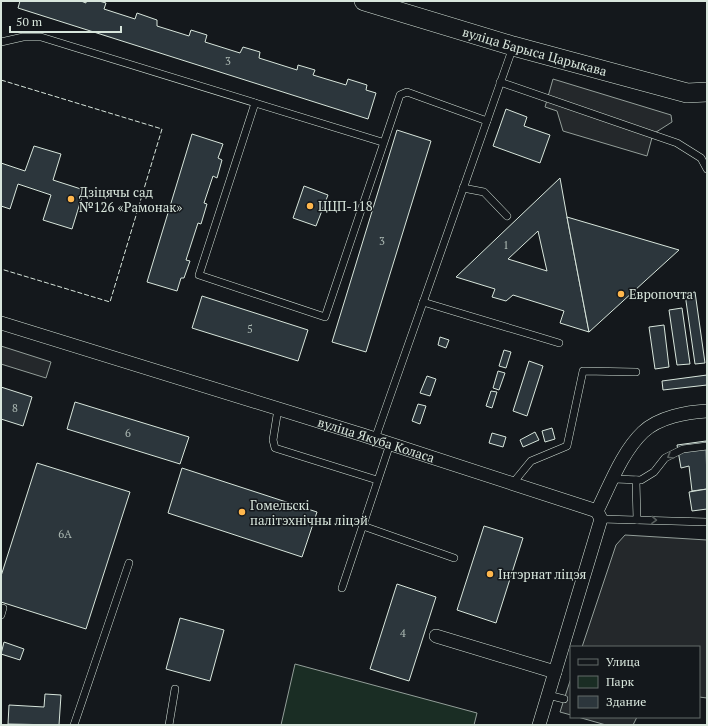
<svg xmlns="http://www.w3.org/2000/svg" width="708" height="726" viewBox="0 0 708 726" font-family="'PT Serif',serif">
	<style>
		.green { fill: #1a2d24; stroke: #939e99 }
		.parking { fill: #24282b; stroke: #939e99 }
		.building { fill: #2c363c; stroke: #d8e6dc; fill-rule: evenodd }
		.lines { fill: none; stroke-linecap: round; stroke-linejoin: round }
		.service-casing { stroke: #d8e6dc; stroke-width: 8 }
		.minor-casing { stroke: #d8e6dc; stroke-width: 14 }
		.secondary-casing { stroke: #d8e6dc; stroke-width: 20 }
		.service { stroke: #14181c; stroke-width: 7 }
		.minor { stroke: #14181c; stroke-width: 13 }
		.secondary { stroke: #14181c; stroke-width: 19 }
		.fence { stroke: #d8e6dc; stroke-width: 1; stroke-dasharray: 5 2; stroke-linecap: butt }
		.oneway { stroke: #59605f }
		.poi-dot { fill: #ffb74d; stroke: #14181c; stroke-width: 1.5 }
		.labels { text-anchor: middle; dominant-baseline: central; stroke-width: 3; stroke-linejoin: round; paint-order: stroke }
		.number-label { font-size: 11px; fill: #adbab4 }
		.street-label { font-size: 13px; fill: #d8e6dc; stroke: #14181c }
		.poi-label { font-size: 13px; fill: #d8e6dc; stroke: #14181c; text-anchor: start }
	</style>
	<rect width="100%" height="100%" fill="#14181c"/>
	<path class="green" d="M295,664L477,713L474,725H281Z"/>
	<g class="parking">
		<path d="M553,79L671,115L672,122L653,134L647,156L563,131L557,111L545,107Z"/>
		<path d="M1,346L51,362L46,378L1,364Z"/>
		<path d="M625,535L707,540V698L699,697V647H582L616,545Z"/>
		<path d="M571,678V715L560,712Z"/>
		<path d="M578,717H637L633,725H606Z"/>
	</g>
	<g class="building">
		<path d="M20,1H81L86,3V1H99L106,3L104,9L135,19L137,13L157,20V26L189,36L191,30L207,35L205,42L240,53L243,47L260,52L259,58L297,70L298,65L315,70L313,75L346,85L348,79L367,85L366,90L376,93L368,119L18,8Z"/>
		<path d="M506,109L527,117L524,126L550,135L540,163L493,146Z"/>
		<path d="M397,130L431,141L366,352L332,342Z"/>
		<path d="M192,134L223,144L218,158L222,160L217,178L213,176L204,203L207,204L201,224L198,223L186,260L190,261L184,278H181L177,291L147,282Z"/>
		<path d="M34,146L61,154L53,180L84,190L72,229L43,220L51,195L18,184L10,209L1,206V163L25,171Z"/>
		<path d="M560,178L567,217L589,332L560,323L564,311L513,295L506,301L492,297L495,289L456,277ZM538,231L547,271L508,259Z"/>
		<path d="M304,186L328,195L316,226L293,218Z"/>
		<path d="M567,217L679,250L589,332Z"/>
		<path d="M695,292L705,363L695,364L685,294Z"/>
		<path d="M202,296L308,330L298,361L192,328Z"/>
		<path d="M682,308L690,364L677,365L669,310Z"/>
		<path d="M664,325L669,367L655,369L649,327Z"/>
		<path d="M440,337L449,340L446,348L438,345Z"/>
		<path d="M504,350L511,352L506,368L499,366Z"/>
		<path d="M529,361L543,366L527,416L513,411Z"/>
		<path d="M498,371L505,373L499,390L493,388Z"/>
		<path d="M707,375V385L663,390L662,381Z"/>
		<path d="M427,376L436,379L430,396L420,393Z"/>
		<path d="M1,387L32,397L23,426L1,419Z"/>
		<path d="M491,391L497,392L492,408L486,406Z"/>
		<path d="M75,402L189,437L180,464L67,429Z"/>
		<path d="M418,404L426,406L420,424L412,421Z"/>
		<path d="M552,428L555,439L545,442L542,431Z"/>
		<path d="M535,432L539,440L523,447L520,440Z"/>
		<path d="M492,433L506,437L503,447L489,443Z"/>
		<path d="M706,441L707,489L692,491L689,466L681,468L677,445Z"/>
		<path d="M37,463L130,492L86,629L1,602V576Z"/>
		<path d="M182,468L317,512L302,557L168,513Z"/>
		<path d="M707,489V509L692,511L689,492Z"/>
		<path d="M484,526L523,538L496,623L457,610Z"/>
		<path d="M397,584L436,597L409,681L370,669Z"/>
		<path d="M180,618L224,630L210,681L166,669Z"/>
		<path d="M4,642L24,649L20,660L1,654Z"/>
		<path d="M45,694L61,695L59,725L8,724L9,705L44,707Z"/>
	</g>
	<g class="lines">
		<g class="service-casing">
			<g id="service">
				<path d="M1,42L23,37H41L382,142"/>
				<path d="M500,82L677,143L701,158L707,169"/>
				<path d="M255,103L199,275L325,317L400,95L407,92L487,121"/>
				<path d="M463,188L484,192L507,216"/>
				<path d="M423,302L559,343"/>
				<path d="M278,409L273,440L275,448L377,480"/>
				<path d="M375,439L513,47"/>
				<path d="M614,479L641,480L654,472L665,458L683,449L707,446"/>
				<path d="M636,480L637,520"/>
				<path d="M513,483L531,461L567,446L583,371L636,372"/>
				<path d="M601,519L707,522"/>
				<path d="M363,526L454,558"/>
				<path d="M342,588L390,444"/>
				<path d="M1,615L3,608"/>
				<path d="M548,695L564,699"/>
				<path d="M74,725L129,563"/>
				<path d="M169,725L175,689"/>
			</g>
		</g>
		<g class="minor-casing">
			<g id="minor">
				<path id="s1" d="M1,323L363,435L597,511"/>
				<path d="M597,511C610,485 622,452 643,432C659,417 687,412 707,411"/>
				<path d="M436,636L555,672"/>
				<path d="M539,725L601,519L597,511"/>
			</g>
		</g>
		<g class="secondary-casing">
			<g id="secondary">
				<path id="s2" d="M364,1L513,46L687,93L707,92"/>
			</g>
		</g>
		<use href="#service" class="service"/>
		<use href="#minor" class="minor"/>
		<use href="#secondary" class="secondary"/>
		<path class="fence" d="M1,80L162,129L110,302L1,269"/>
	</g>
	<defs><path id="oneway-chevron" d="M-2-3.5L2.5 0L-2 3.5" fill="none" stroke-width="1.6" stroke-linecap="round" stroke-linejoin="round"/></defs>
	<g class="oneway">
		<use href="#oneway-chevron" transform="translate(670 456) rotate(150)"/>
		<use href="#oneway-chevron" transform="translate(654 520) rotate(2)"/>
	</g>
	<g class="poi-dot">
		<circle cx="71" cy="199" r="4"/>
		<circle cx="310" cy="206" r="4"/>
		<circle cx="621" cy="294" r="4"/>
		<circle cx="242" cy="512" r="4"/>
		<circle cx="490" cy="574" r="4"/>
	</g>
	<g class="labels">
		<g class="number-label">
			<text x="228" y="61">3</text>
			<text x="382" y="241">3</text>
			<text x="506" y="245">1</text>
			<text x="250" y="329">5</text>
			<text x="15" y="408">8</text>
			<text x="128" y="433">6</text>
			<text x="65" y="534">6А</text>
			<text x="403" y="633">4</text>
		</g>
		<g class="street-label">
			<text stroke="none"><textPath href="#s2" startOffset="178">вуліца Барыса Царыкава</textPath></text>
			<text stroke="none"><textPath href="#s1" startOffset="393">вуліца Якуба Коласа</textPath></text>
		</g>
		<g class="poi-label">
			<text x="79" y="192">Дзіцячы сад<tspan x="79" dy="15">№126 «Рамонак»</tspan></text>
			<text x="318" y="206">ЦЦП-118</text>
			<text x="629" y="294">Европочта</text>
			<text x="250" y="505">Гомельскі<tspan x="250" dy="15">палітэхнічны ліцэй</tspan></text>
			<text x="498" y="574">Інтэрнат ліцэя</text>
		</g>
	</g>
	<rect width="708" height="726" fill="none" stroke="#d8e6dc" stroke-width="4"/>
	<rect x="570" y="646" width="130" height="72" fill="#14181c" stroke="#626a69"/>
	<rect x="578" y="659" width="20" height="6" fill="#14181c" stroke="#626a69"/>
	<text x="606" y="666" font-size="12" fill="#d8e6dc">Улица</text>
	<rect x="578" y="676" width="20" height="12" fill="#1a2d24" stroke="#626a69"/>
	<text x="606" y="686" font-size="12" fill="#d8e6dc">Парк</text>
	<rect x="578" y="696" width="20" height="12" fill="#2c363c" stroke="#626a69"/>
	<text x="606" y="706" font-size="12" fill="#d8e6dc">Здание</text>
	<path d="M10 26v6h111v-6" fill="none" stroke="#d8e6dc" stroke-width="2"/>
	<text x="16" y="26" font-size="12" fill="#d8e6dc" stroke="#14181c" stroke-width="3" paint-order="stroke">50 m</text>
</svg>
